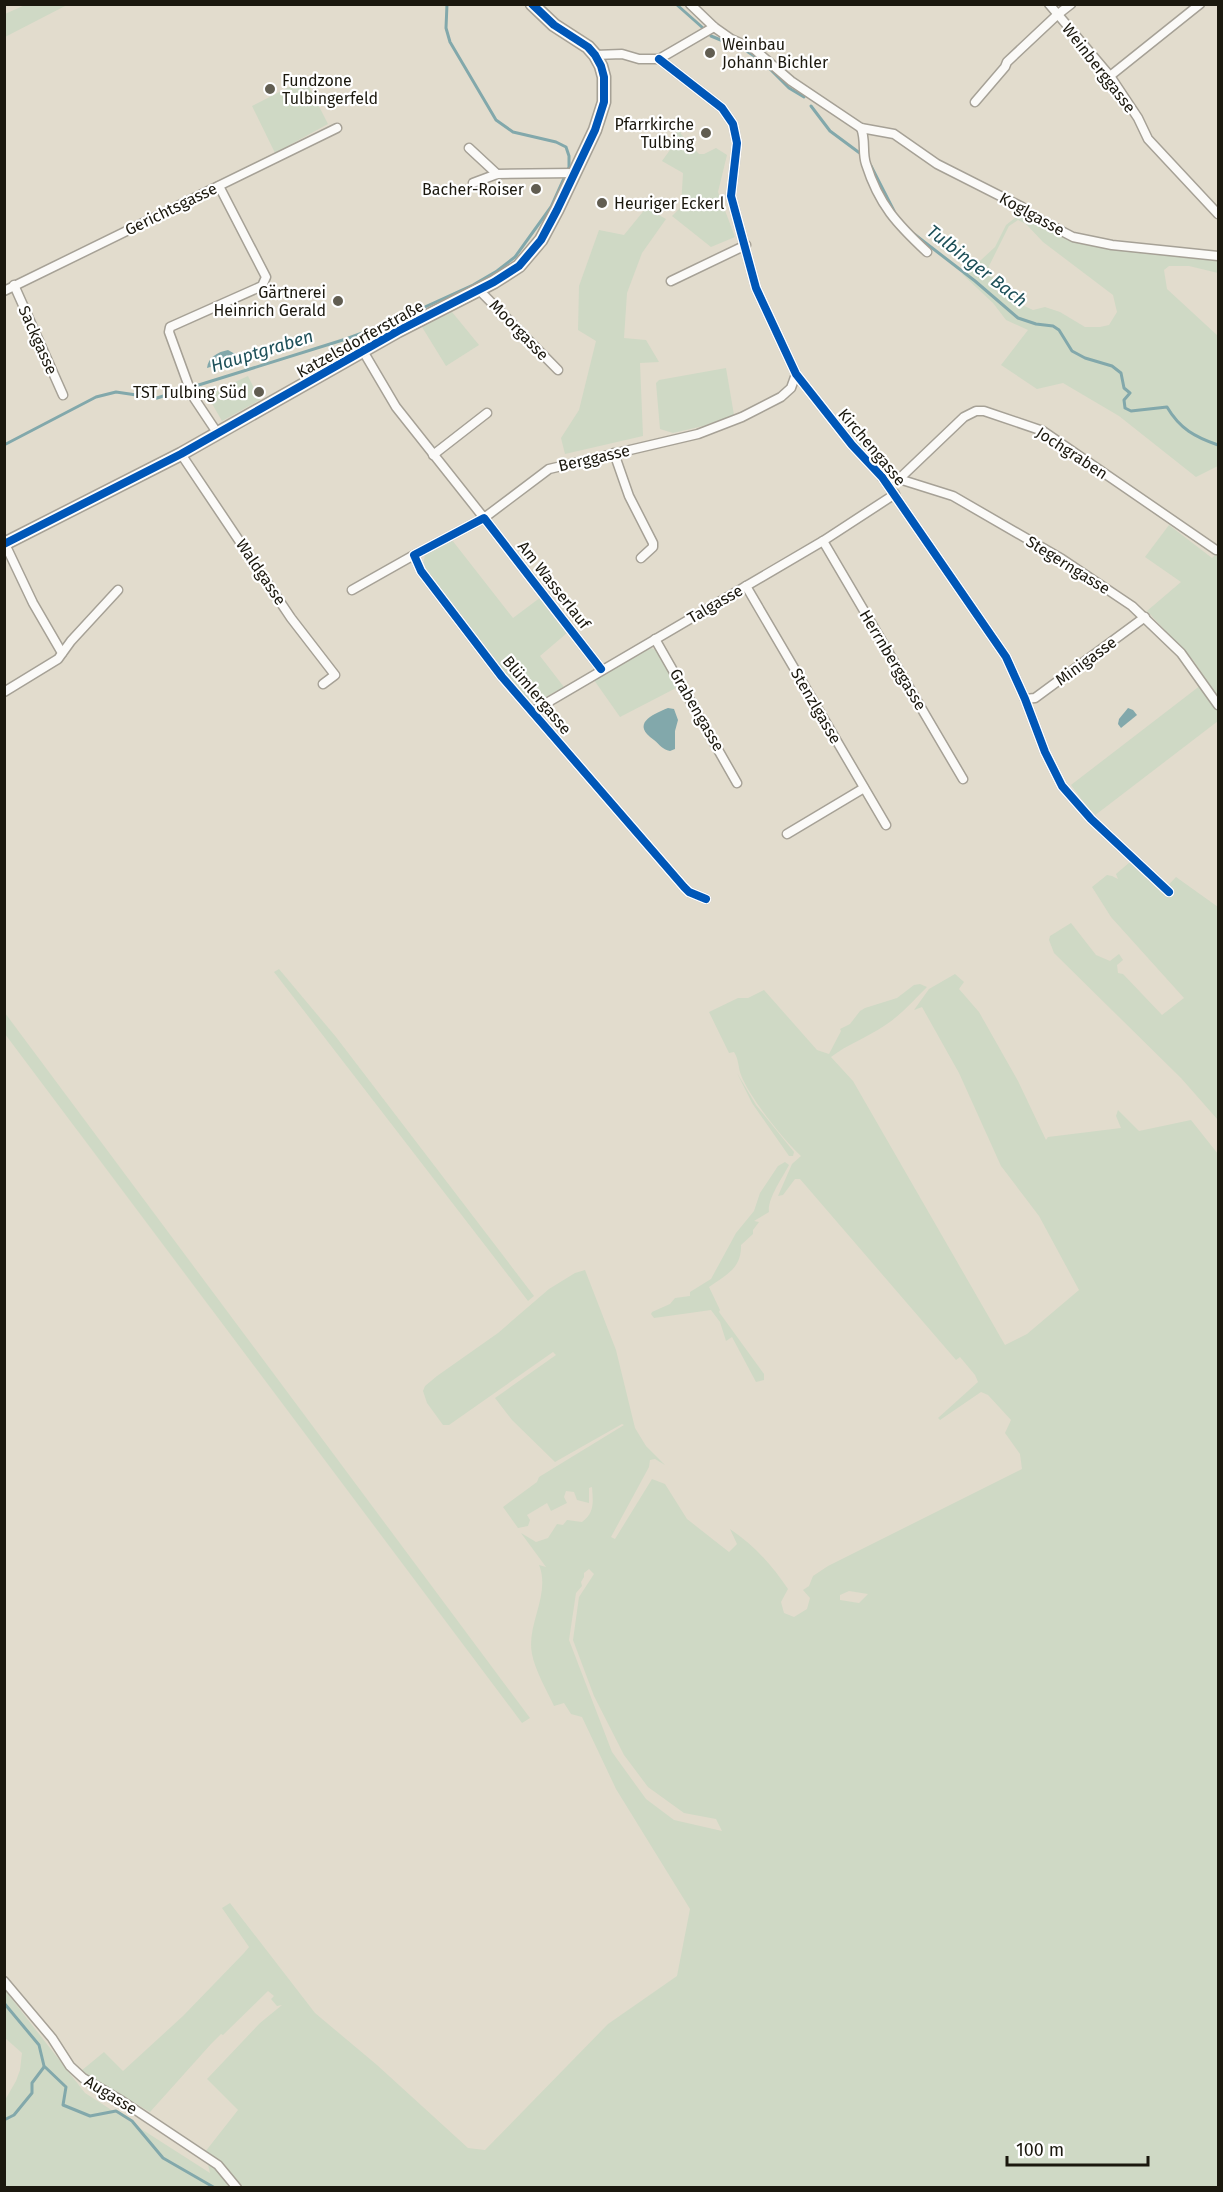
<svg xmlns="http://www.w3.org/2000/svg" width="1223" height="2192" viewBox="0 0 1223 2192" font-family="'Fira Sans',sans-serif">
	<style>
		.green { fill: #cfd9c5; fill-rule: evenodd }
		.water { fill: #82a8ab }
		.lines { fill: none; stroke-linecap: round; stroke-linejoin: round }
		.stream { stroke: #82a8ab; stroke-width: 3 }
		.street-casing { stroke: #a6a196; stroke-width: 11 }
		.secondary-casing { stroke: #a6a196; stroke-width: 15 }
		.street { stroke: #fbfaf8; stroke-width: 8 }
		.secondary { stroke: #efede8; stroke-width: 12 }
		.cycleway-casing { stroke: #fff; stroke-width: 11 }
		.cycleway { stroke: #0057b8; stroke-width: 8 }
		.poi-dot { fill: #615d51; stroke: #fff; stroke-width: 2 }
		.labels { text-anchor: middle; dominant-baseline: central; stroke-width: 4.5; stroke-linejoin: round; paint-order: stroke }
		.poi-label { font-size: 16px; fill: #1b180e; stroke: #fff; text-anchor: end }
		.street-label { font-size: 16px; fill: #1b180e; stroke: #fff }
		.water-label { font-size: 18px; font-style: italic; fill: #1e5059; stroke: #fff }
	</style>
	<rect width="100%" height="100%" fill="#e2dccd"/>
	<g class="green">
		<path d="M25,5V4L67,5L5,37V14Z"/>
		<path d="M305,79L328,124L275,153L252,106Z"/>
		<path d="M677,116H680L681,134L699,154H704L716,148L727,155L718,192L735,237L711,247L672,216L681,207L683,173L662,161C675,144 678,138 677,116Z"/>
		<path d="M646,208L666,219L642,253L627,293L624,338L646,340L659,362L640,363L643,436L565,454L561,438L579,410L596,341L578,330L579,286L599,230L624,235Z"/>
		<path d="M1021,213L1064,236L1218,259V273L1189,266H1169L1164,270L1167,289L1218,336V466L1196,477L1119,416L1063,383L1037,389L1001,365L1028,330L1006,320L993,303L962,274L981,260L995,247L1006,225ZM1018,220L1026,224L1043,242L1113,295L1117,312L1109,325L1100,327H1085L1060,312L1045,307L1033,310L1020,304L994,282L989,266L1009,226Z"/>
		<path d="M452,312L479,345L446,366L422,327Z"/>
		<path d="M726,368L734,415L703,426L673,433L660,429L656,383L659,380Z"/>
		<path d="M248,376L260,400L222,421L207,395Z"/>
		<path d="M860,438L892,469L889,473L877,468L853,444Z"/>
		<path d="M1169,525L1212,558L1218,552V697L1193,660L1147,611L1181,582L1145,557Z"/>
		<path d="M452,540L513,618L541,597L567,633L540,656L564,687L540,700H529C490,665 458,615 426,572L423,564L425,555Z"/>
		<path d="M651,648L656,650L678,687L620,717L594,680Z"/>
		<path d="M1201,685L1218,712V721L1094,816L1071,785Z"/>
		<path d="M1130,862L1162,892L1176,877L1218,907V1120L1181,1078L1054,953L1049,940L1050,936L1071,923L1096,955L1110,961L1119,954L1123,960L1117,965L1118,973L1123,974L1162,1015L1184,998L1111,917L1092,887L1107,875L1112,876L1118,879L1116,874Z"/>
		<path d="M279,969L336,1037L534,1296L528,1301L274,972Z"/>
		<path d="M955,974L964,982L959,989L979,1012L1018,1081L1046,1140L1048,1137L1121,1128L1116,1116L1118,1110L1139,1131L1191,1120L1218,1154V2187H5V2100L16,2081L20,2070L22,2053L5,2038L4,1989L85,2093L210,2173L205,2152L238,2110L207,2079L260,2023L282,2005L277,2006L271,1999L274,1996L268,1991L223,2035L221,2034L211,2044L150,2112L81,2071L104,2052L123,2071L183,2016L244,1953L249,1947L222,1908L230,1903L315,2013L377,2065L468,2148L485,2150L608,2024L677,1976L690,1909L616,1789L582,1717L571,1714L564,1703L554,1706C547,1691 535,1670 532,1654C526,1625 551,1594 539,1565L546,1567L521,1533L536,1542L548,1538L557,1524L563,1525L567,1520L582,1522C595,1513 593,1501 592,1487L589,1488V1503L577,1500L574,1492L566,1491L564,1497L567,1503L551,1511L547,1503L527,1515L530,1520L528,1526L518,1528L503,1507L537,1482L539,1477L624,1425L622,1424L555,1462L512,1420L495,1398L556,1355L553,1352L449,1425H443L427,1403L423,1391L425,1386L437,1376L498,1333L549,1289L575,1273L585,1270L616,1350L635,1428L646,1446L665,1465L655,1459L650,1460L649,1467L611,1537L615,1539L652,1479L665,1484L687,1519L729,1552L737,1544L730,1529C754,1545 772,1565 788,1589L781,1602L784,1613L794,1617L807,1609L810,1598L803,1590L809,1586L813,1576L828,1566L1022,1469L1020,1454L1005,1433L1011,1420L988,1395L981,1392L940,1420L938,1418L978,1382L975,1375L960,1357L956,1360L800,1179H795L783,1195L778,1196L792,1164L801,1156C783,1139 750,1098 741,1075C738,1067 739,1060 734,1052L729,1053L709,1012L738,998H748L764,990L817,1050L829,1054L841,1031L840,1029L850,1024L860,1011L865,1008L897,998L914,985L920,984L927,987C913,1001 901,1015 884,1026C866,1038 848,1044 831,1057L853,1081L1005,1345L1027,1334L1079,1290L1039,1216L1001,1166L959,1073L922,1007L914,1010L929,989ZM589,1569L594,1574L579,1597L573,1640L594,1696L624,1755L648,1787L684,1813L716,1819L722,1831L674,1820L646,1799L612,1752L569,1640L576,1593L582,1586L581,1582L584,1577V1573ZM849,1591L868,1594L859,1603L840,1600V1595Z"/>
		<path d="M5,1013L530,1718L522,1723L5,1034Z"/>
		<path d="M737,1073L756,1105L794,1152L793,1156H789L752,1103Z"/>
		<path d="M785,1162L789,1165C783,1177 767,1199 769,1212L754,1221L759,1222L753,1230V1234L741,1245C742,1268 725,1276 709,1287L720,1310L719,1312L764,1374V1380L756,1382L732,1337L726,1341L720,1322L711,1310L654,1318L651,1314L652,1312L670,1304L675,1298L690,1296V1292L711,1279L736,1233L754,1211L760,1193L778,1166Z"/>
	</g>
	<g class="water">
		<path d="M228,350L235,354L236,359L207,368C208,357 218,352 228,350Z"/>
		<path d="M668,708L674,709L678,720L675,731V749L670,751C662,749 660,745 654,740C631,724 651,715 668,708Z"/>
		<path d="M1128,708L1133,710L1137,715L1121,728L1118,724L1119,719Z"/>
	</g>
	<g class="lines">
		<g class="stream">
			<path d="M676,4L703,28"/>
			<path d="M711,36L745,50L762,61"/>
			<path d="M767,66L789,88L804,97"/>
			<path d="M811,106L830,131L861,154"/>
			<path d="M871,166L894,211"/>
			<path d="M914,234L975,281L1018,318L1036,324L1053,326L1059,330L1072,351L1085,358L1112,366L1121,373L1124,388L1130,393L1124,400L1125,408L1131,411L1167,407C1180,429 1195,437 1218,445"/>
			<path d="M4,445L96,397L116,392L157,398L346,339L392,322L473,285L497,271L515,257L551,207L569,167V156L566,147L556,142L513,132L496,120L450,42L446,28L447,4"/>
			<path d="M4,2003L39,2045L44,2066L66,2087L63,2105L90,2116L116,2111L132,2121L163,2158L215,2188"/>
			<path d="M4,2120L14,2115L32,2093V2083L44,2067"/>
		</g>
		<g class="street-casing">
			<g id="street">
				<path d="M690,4L714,27L731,39L754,49L791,81L861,128L894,134L937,164L1022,207L1029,214L1073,237L1112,245L1218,256"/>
				<path d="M1049,4L1110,76L1138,118L1148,139L1218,214"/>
				<path d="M595,55L622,54L639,59H659L714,27"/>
				<path d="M659,59L722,108L733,124L737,143L731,196L756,288L796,374L852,445L882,477L1006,657L1025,699L1045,752L1062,786L1091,819L1169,892"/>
				<path d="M1110,76L1200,4"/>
				<path d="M975,102L1005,67L1007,62L1057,15L1071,4"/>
				<path d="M861,128C866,140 862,152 866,164C879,205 897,224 927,252"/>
				<path d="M469,148L497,174"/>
				<path d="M473,183L497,174L575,173"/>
				<path d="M671,281L746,245"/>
				<path d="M14,285L63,395"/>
				<path d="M479,290L558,370"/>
				<path d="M4,291L337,128"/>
				<path d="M363,351L396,407L484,518L549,469L698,434L742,417L781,397L791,388L796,374"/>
				<path d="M218,434L192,395L169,332L170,327L262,286L266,277L219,186"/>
				<path d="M614,453L629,496L653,543V547L641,558"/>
				<path d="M181,454L291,618L335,675L323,684"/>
				<path d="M433,455L487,413"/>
				<path d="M882,477L899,479L953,496L1062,559L1132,606L1181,653L1218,705"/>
				<path d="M899,479L964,417L976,411H984L1043,431L1216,550"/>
				<path d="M823,541L963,779"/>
				<path d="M5,544L33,603L62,653"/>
				<path d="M746,586L886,825"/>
				<path d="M352,590L414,555"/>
				<path d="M655,639L737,783"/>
				<path d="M601,669L484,518L414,555L421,571L502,677L684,887L689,892L706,899"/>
				<path d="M4,692L58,659L71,641L118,590"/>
				<path d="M1025,699L1035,698L1145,617"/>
				<path d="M533,711L823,541L895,494"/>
				<path d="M787,834L864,788"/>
				<path d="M4,1981L52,2038L70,2066L83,2078L122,2101L218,2165L237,2188"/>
			</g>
		</g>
		<g class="secondary-casing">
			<path id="secondary" d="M4,544L181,454L398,331L494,282L519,266L541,240L557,210L595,130L604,102V77L601,66L595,55L588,47L554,25L532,4"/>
		</g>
		<use href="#street" class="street"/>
		<use href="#secondary" class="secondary"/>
		<g class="cycleway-casing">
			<g id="cycleway">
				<path d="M659,59L722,108L733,124L737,143L731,196L756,288L796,374L852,445L882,477L1006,657L1025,699L1045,752L1062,786L1091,819L1169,892"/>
				<path d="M4,544L181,454L398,331L494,282L519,266L541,240L557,210L595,130L604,102V77L601,66L595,55L588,47L554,25L532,4"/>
				<path d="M601,669L484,518L414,555L421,571L502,677L684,887L689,892L706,899"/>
			</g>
		</g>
		<use href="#cycleway" class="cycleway"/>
	</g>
	<g class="poi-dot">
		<circle cx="710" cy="53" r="6"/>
		<circle cx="270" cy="89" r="6"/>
		<circle cx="706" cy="133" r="6"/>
		<circle cx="536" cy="189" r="6"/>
		<circle cx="602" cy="203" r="6"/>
		<circle cx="338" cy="301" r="6"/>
		<circle cx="259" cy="392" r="6"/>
	</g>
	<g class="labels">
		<g class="poi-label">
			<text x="722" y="44" text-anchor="start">Weinbau<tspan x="722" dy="18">Johann Bichler</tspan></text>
			<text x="282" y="80" text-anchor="start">Fundzone<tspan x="282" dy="18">Tulbingerfeld</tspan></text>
			<text x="694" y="124">Pfarrkirche<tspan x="694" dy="18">Tulbing</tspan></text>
			<text x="524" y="189">Bacher-Roiser</text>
			<text x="614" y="203" text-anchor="start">Heuriger Eckerl</text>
			<text x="326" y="292">Gärtnerei<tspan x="326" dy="18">Heinrich Gerald</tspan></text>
			<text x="247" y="392">TST Tulbing Süd</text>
		</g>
		<g class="street-label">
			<text transform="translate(1099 68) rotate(52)">Weinberggasse</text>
			<text transform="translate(171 209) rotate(-26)">Gerichtsgasse</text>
			<text transform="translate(1032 214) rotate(29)">Koglgasse</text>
			<text transform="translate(519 330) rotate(46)">Moorgasse</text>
			<text transform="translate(360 339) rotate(-29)">Katzelsdorferstraße</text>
			<text transform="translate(38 340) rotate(66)">Sackgasse</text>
			<text transform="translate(872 447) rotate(50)">Kirchengasse</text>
			<text transform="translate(1072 453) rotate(33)">Jochgraben</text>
			<text transform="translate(594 458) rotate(-13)">Berggasse</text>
			<text transform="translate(1068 565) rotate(32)">Stegerngasse</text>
			<text transform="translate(261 572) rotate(56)">Waldgasse</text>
			<text transform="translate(554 585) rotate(52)">Am Wasserlauf</text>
			<text transform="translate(715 604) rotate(-30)">Talgasse</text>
			<text transform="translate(893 660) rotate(59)">Herrnberggasse</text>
			<text transform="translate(1086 661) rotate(-36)">Minigasse</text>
			<text transform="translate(537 695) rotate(50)">Blümlergasse</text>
			<text transform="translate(816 706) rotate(60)">Stenzlgasse</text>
			<text transform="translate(697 710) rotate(60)">Grabengasse</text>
			<text transform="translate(111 2095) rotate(32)">Augasse</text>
		</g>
		<g class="water-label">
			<text transform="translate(977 266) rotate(38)">Tulbinger Bach</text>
			<text transform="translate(262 351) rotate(-17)">Hauptgraben</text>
		</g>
	</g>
	<rect width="1223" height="2192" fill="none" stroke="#1b180e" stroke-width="12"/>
	<path d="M1007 2156v9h141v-9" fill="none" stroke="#1b180e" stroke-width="3"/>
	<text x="1016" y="2156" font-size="18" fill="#1b180e" stroke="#ffffff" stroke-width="4.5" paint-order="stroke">100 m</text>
</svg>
